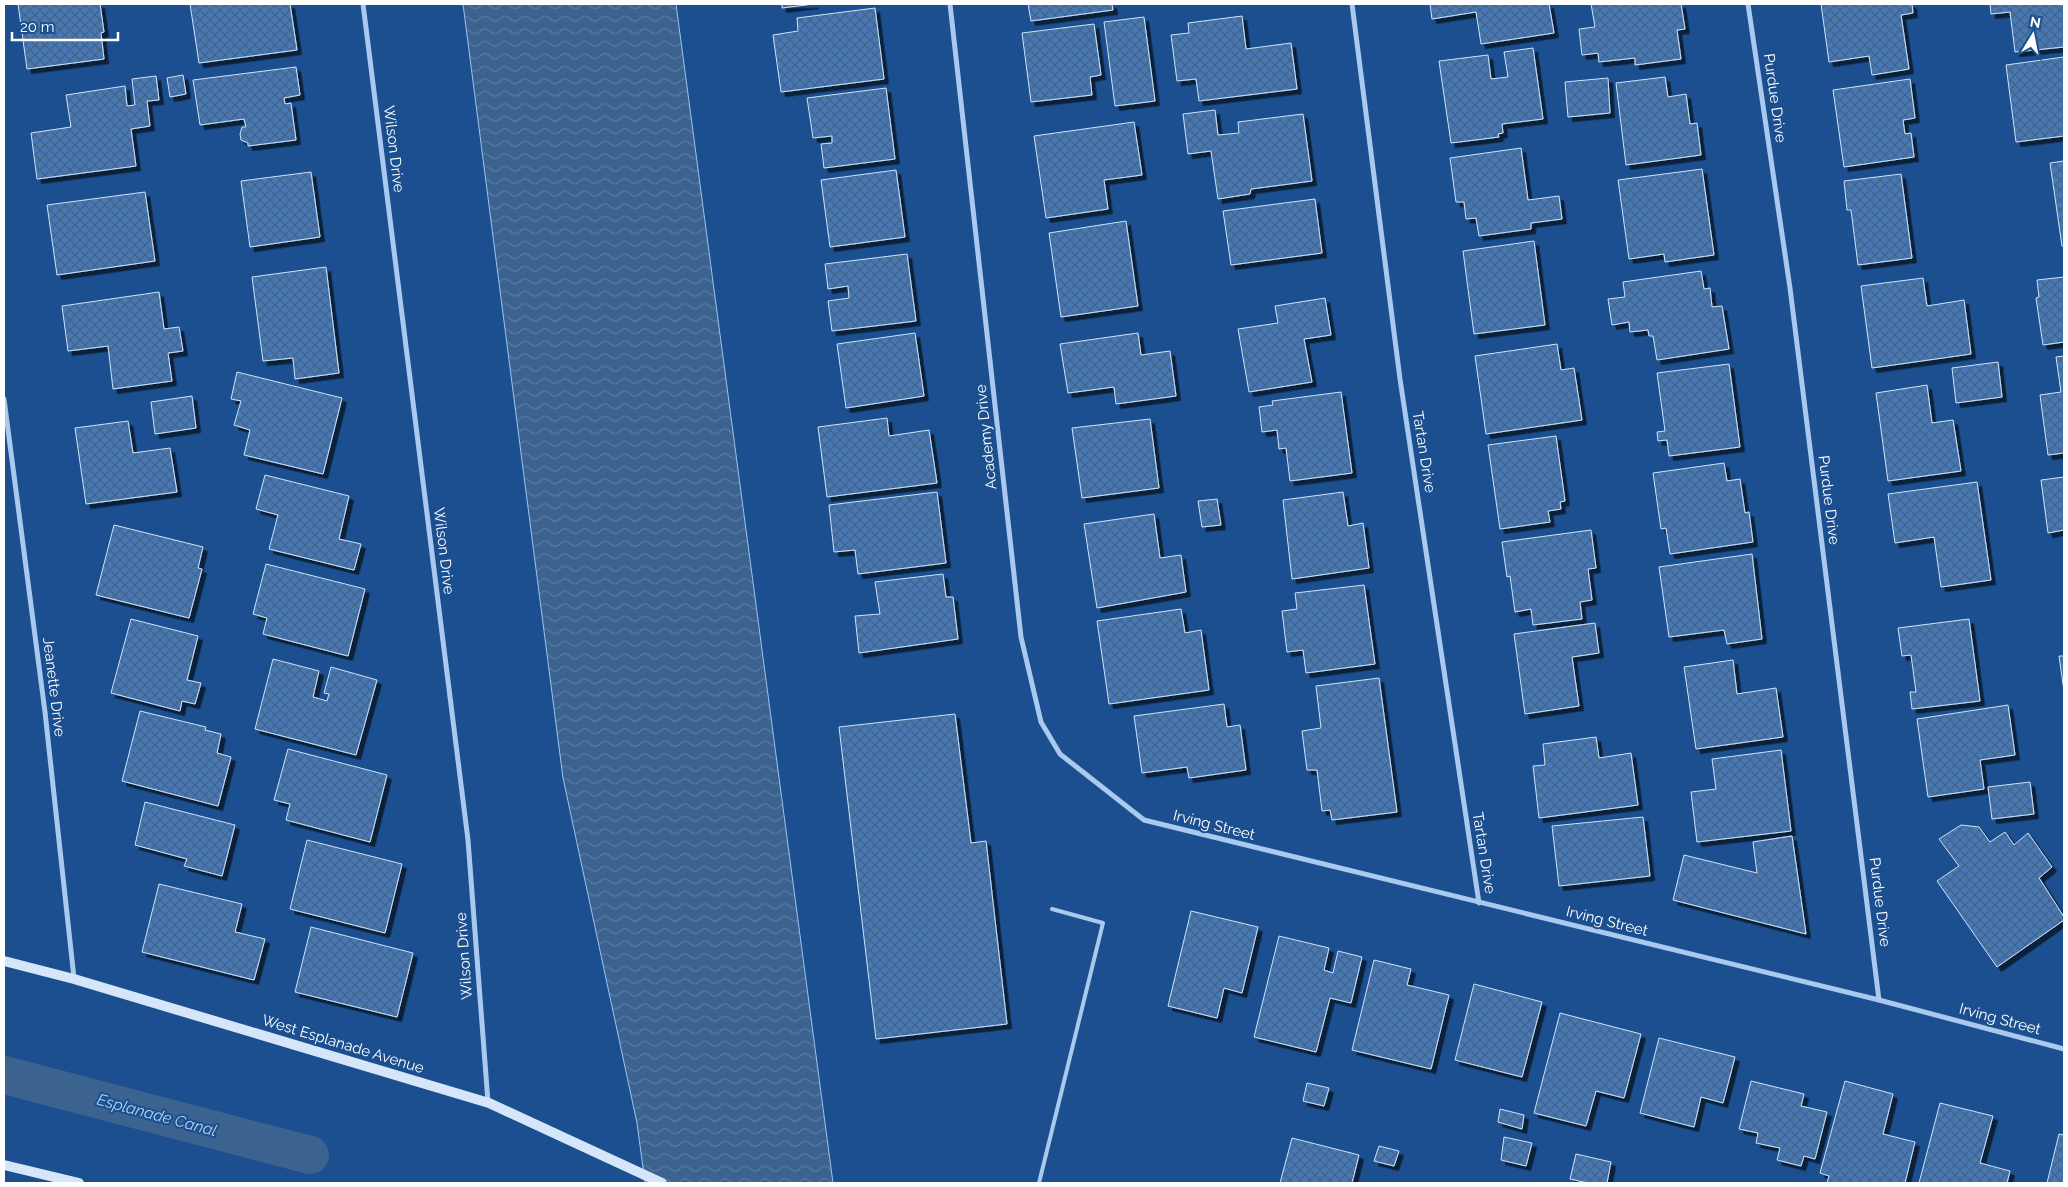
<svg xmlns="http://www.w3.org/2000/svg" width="2068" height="1187" viewBox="0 0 2068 1187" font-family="Raleway,sans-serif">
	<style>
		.water { fill: url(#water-waves); stroke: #9cc4f0 }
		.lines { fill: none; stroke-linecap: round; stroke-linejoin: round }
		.canal { stroke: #3c6290; stroke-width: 38 }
		.building { fill: url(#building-cross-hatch); stroke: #cfe3fa; filter: url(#shadow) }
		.lane { stroke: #a9c9ee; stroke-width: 4 }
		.street { stroke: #a9c9ee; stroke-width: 5 }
		.secondary { stroke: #d6e6fa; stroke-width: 10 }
		.labels { text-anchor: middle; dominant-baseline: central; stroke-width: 4; stroke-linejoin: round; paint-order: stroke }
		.street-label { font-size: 15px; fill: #fff; stroke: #1b4f8f }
		.water-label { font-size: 16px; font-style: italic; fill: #b5d3f5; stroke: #1b4f8f }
	</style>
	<defs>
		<pattern id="water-waves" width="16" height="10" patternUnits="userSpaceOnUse" patternTransform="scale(1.25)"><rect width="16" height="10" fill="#3c6290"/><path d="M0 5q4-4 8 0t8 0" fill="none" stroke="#597aa1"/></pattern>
		<pattern id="building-cross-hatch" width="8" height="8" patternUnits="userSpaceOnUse" patternTransform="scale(1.25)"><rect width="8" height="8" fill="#4478b7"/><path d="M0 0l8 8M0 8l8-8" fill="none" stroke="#486282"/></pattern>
		<filter id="shadow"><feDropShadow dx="4.5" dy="4.5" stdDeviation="0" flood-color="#0009"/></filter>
	</defs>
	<rect width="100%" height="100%" fill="#1b4f8f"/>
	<path class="water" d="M463,4H676L833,1183H645L637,1123L563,778Z"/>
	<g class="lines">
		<path class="canal" d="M4,1075L310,1155"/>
	</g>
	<g class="building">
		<path d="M18,4H100L104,32L101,33L104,59L27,69Z"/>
		<path d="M190,4H290L297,50L199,63Z"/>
		<path d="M782,4H814L782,8Z"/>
		<path d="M1028,4H1112L1113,10L1031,21Z"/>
		<path d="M1430,4H1549L1554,33L1481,44L1476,12L1432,19Z"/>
		<path d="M1591,4H1681L1685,29L1677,30L1681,59L1635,65V58L1599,62L1598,53L1582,55L1579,29L1595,27Z"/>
		<path d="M1821,4H1912L1913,13L1901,15L1909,69L1872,75L1869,56L1829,62Z"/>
		<path d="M1990,4H2064V47L2015,52L2010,12L1991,14Z"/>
		<path d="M875,8L884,79L781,92L773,35L798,31L797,18Z"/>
		<path d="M1242,16L1246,49L1291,43L1297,89L1199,101L1196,79L1177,81L1171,35L1189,33L1188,23Z"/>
		<path d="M1144,17L1155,101L1115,106L1104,22Z"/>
		<path d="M1094,24L1101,75L1090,77L1092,95L1031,102L1022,33Z"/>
		<path d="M1533,48L1543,119L1502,124L1503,133L1498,134L1499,137L1451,143L1439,61L1488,55L1491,79L1508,77L1504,52Z"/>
		<path d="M2064,57V136L2016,142L2006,65Z"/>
		<path d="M296,67L300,95L284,98L285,104L291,103L296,140L248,146V143L241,140L240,134L242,127H246L244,119L200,125L193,80Z"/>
		<path d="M183,75L186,94L170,97L167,78Z"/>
		<path d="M156,76L159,100L147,101L150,126L131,129L136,166L37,179L31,133L71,127L66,95L125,86L127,106L135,105L132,79Z"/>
		<path d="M1665,77L1668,97L1686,94L1690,124L1697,123L1701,155L1626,165L1616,83Z"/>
		<path d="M1608,78L1610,113L1568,117L1565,82Z"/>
		<path d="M1910,79L1915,118L1903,120L1905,134L1911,133L1914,157L1844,167L1833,90Z"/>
		<path d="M886,88L895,159L824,168L821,144L832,143V136L813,138L807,98Z"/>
		<path d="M1215,110L1218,135L1239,133L1238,122L1303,114L1312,181L1251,189L1250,194L1218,199L1211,151L1188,154L1183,114Z"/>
		<path d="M1134,122L1142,175L1104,180L1108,209L1046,218L1034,136Z"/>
		<path d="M1521,148L1528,200L1559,196L1562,219L1531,223V229L1479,236L1476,218L1466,219L1464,202H1456L1450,158Z"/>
		<path d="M2064,161V246H2062L2050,163Z"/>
		<path d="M1702,169L1714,255L1665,262L1664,254L1629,259L1618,180Z"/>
		<path d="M896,170L905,237L830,247L821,180Z"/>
		<path d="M311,172L320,237L250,247L241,181Z"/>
		<path d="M1901,174L1912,258L1858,265L1851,210H1847L1844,181Z"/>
		<path d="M145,192L155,261L57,275L47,205Z"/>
		<path d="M1315,199L1322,253L1231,265L1223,211Z"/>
		<path d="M1126,221L1138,306L1061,317L1049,233Z"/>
		<path d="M1534,241L1545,325L1474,334L1463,251Z"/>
		<path d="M907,254L916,321L832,331L828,301L849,298L848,286L828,289L825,264Z"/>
		<path d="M326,267L339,373L295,379L293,358L263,361L252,277Z"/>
		<path d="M1701,271L1704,289L1710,288L1712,307L1722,306L1729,349L1657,360L1653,336H1649L1648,330L1630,332L1629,322L1612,325L1608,299L1625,297L1623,282Z"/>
		<path d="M2064,277V342L2043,345L2036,298L2039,297L2037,280Z"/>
		<path d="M1923,278L1927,306L1964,300L1971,354L1872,368L1861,286Z"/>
		<path d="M159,292L164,329L179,327L183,351L168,353L172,381L113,389L108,346L68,351L62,306Z"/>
		<path d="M1325,298L1331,335L1304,339L1312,382L1249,392L1238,329L1278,323L1275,306Z"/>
		<path d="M915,333L924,396L846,408L837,344Z"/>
		<path d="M1138,333L1141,355L1170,351L1176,396L1116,404L1114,387L1068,393L1060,344Z"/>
		<path d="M1557,344L1561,370L1574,368L1582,420L1486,434L1475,356Z"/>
		<path d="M2064,356V453L2048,455L2040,395L2061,392L2056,357Z"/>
		<path d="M1998,362L2002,397L1956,403L1952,368Z"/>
		<path d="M1729,364L1740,447L1669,456L1667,440L1658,441L1657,432L1665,431L1657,373Z"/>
		<path d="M237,372L342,398L323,474L244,455L250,430L234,425L241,401L231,399Z"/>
		<path d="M1927,385L1932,423L1953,420L1961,471L1888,481L1876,393Z"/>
		<path d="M1341,392L1352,473L1290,481L1286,448L1279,449L1277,430L1262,432L1259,407L1273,405L1272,401Z"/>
		<path d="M192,396L196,428L155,434L151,402Z"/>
		<path d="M887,418L889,436L929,430L937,483L827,497L818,427Z"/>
		<path d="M1150,419L1159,488L1082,498L1072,428Z"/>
		<path d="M128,421L133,453L170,448L177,492L86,504L75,428Z"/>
		<path d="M1556,436L1565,501L1560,502L1561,509L1548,511L1550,522L1500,529L1488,445Z"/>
		<path d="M1724,463L1727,481L1740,479L1745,513L1749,512L1753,542L1670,554L1666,528L1661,529L1653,473Z"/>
		<path d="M265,475L349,496L339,539L361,544L354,570L269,549L278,515L256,509Z"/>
		<path d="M2064,477V530L2048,533L2041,480Z"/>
		<path d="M1977,482L1991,580L1941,587L1934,537L1895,543L1888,494Z"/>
		<path d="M937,492L946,563L858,574L855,550L834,552L829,505Z"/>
		<path d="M1343,492L1348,526L1363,523L1369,568L1292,579L1283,500Z"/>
		<path d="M1217,499L1221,525L1202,527L1198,501Z"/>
		<path d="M1154,514L1160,558L1181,555L1186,592L1097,608L1084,524Z"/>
		<path d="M114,525L203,547L198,568L202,569L189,618L96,595Z"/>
		<path d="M1591,530L1596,568L1588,569L1592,600L1580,602L1582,619L1533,625L1531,609L1515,612L1510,576L1507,577L1502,542Z"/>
		<path d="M1752,554L1762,639L1727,644L1724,630L1669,637L1659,567Z"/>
		<path d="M266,564L365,589L348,656L263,634L267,618L253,614Z"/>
		<path d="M943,574L946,597H953L958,639L859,653L855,616L880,614L875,582Z"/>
		<path d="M1364,585L1375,664L1306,673L1303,650L1287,652L1282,611L1297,609L1295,593Z"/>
		<path d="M1181,609L1185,633L1201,630L1209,690L1109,704L1097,621Z"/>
		<path d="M131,619L198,636L187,680L201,683L195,704L182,701L180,711L111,693Z"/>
		<path d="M1969,619L1980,701L1912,709L1910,692H1916L1911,655L1902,656L1898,628Z"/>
		<path d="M1595,623L1599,653L1572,657L1579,706L1525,714L1514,634Z"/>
		<path d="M2059,656H2064V691Z"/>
		<path d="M273,659L319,671L313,697L327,701L329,694L324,693L331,667L377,680L356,755L255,729Z"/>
		<path d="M1733,660L1737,694L1776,688L1783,737L1696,749L1684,667Z"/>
		<path d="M1379,678L1397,812L1332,820L1330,810L1322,811L1317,770H1307L1302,731L1321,728L1316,686Z"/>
		<path d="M1224,704L1227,727L1240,725L1246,770L1189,778L1187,767L1142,773L1134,716Z"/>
		<path d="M2008,705L2015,755L1980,760L1984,789L1928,797L1917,719Z"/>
		<path d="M140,711L206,727L205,730L221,734L217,753L231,757L218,806L122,781Z"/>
		<path d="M955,714L971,843L986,841L1007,1024L876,1039L839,727Z"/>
		<path d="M1596,737L1599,758L1631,753L1638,805L1539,818L1533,766L1545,765L1543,744Z"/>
		<path d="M288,749L387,775L370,842L286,820L290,804L274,800Z"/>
		<path d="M1781,750L1791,831L1697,842L1691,792L1716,789L1712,759Z"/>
		<path d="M2030,782L2034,814L1992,819L1988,787Z"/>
		<path d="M145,802L235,825L222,876L184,866L187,859L135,845Z"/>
		<path d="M1643,817L1650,876L1559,886L1552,826Z"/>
		<path d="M1961,825L1979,827L1990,842L2005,832L2014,845L2028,833L2052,867L2039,878L2064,917V920L1997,967L1937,881L1959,866L1939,839Z"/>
		<path d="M1792,836L1806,934L1673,900L1684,855L1757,873L1753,842Z"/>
		<path d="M307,840L402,864L385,933L290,909Z"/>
		<path d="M159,884L242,904L235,932L265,939L254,980L142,952Z"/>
		<path d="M1191,911L1258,927L1242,993L1224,988L1217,1018L1168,1006Z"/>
		<path d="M311,927L413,953L397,1017L295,992Z"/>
		<path d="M1279,936L1329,948L1324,970L1333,973L1338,951L1362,957L1351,1003L1330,998L1316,1052L1254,1037Z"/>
		<path d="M1374,960L1411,969L1407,985L1449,995L1431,1069L1352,1050Z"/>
		<path d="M1474,984L1542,1002L1522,1077L1455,1060Z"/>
		<path d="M1560,1013L1641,1034L1624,1098L1596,1091L1586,1126L1534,1113Z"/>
		<path d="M1659,1038L1735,1057L1723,1103L1701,1097L1694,1127L1640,1113Z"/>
		<path d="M1751,1081L1804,1094L1801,1106L1827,1112L1815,1159L1804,1156L1801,1166L1777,1160L1780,1148L1756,1143L1758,1133L1739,1129Z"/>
		<path d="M1845,1081L1893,1094L1883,1134L1915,1142L1905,1183H1827L1829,1176L1820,1173Z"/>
		<path d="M1307,1083L1329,1088L1324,1106L1303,1101Z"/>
		<path d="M1940,1103L1993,1116L1980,1163L2010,1171L2007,1183H1919Z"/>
		<path d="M1500,1109L1524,1115L1522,1129L1498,1122Z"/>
		<path d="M2059,1134L2064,1135V1183H2047Z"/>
		<path d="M1504,1137L1532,1143L1526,1166L1501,1160Z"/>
		<path d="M1292,1138L1359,1155L1352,1183H1280Z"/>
		<path d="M1379,1146L1399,1151L1394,1166L1374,1161Z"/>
		<path d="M1576,1154L1611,1162L1607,1183H1588L1570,1179Z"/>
	</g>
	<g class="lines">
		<path class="lane" d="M1039,1183L1103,923L1052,909"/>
		<g class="street">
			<path d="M363,4L468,840L488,1102"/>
			<path d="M950,4L1021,637L1041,722L1060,754L1144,820L1879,1000L2064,1049"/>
			<path d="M1352,4L1400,379L1479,903"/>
			<path d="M1748,4L1790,288L1879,1000"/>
			<path d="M4,399L45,712L74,978"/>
		</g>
		<g class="secondary">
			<path d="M4,961L74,979L489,1103L662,1183"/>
			<path d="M4,1165L79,1183"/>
		</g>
	</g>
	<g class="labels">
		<g class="street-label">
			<text transform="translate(1775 98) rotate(82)">Purdue Drive</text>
			<text transform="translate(394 149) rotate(83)">Wilson Drive</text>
			<text transform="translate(986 437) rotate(-96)">Academy Drive</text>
			<text transform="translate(1424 452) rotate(81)">Tartan Drive</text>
			<text transform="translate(1829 500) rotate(83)">Purdue Drive</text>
			<text transform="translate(444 551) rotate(83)">Wilson Drive</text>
			<text transform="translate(54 687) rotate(83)">Jeanette Drive</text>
			<text transform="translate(1214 825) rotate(14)">Irving Street</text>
			<text transform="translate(1484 853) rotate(81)">Tartan Drive</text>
			<text transform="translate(1880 902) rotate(83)">Purdue Drive</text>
			<text transform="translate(1607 921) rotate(14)">Irving Street</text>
			<text transform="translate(464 956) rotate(-94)">Wilson Drive</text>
			<text transform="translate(2000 1019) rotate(15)">Irving Street</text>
			<text transform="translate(343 1044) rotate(17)">West Esplanade Avenue</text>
		</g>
		<g class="water-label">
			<text transform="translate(157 1115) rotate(15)">Esplanade Canal</text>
		</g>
	</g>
	<rect width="2068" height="1187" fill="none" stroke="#ffffff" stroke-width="10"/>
	<g transform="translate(2033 35) rotate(10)" stroke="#1b4f8f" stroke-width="4" paint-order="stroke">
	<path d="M0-4L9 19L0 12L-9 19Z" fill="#ffffff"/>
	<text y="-8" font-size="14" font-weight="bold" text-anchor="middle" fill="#ffffff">N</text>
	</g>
	<path d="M12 32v8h106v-8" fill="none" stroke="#ffffff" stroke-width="2.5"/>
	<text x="20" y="32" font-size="15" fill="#ffffff" stroke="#1b4f8f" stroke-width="4" paint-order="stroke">20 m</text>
</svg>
